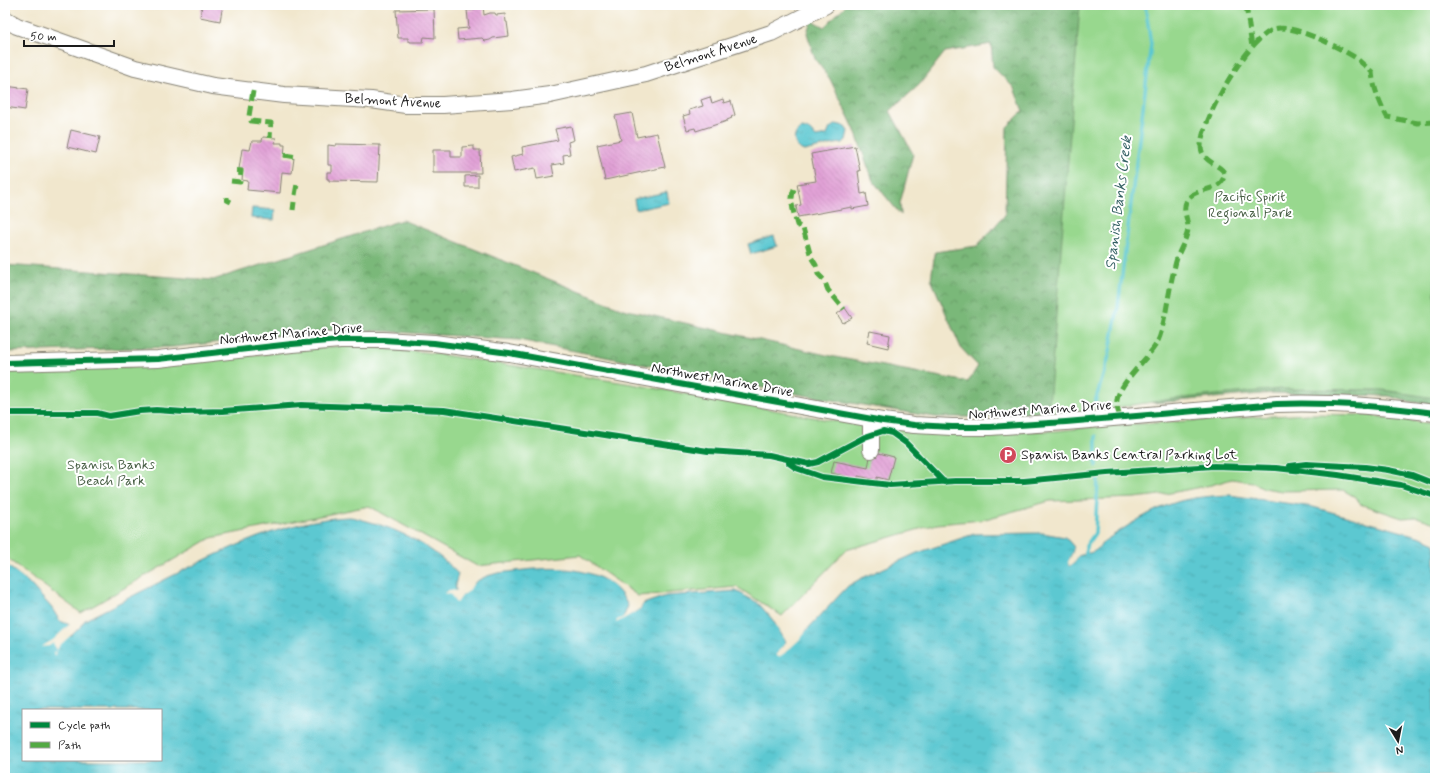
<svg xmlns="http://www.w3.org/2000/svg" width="1440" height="783" viewBox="0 0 1440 783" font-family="Mynerve,sans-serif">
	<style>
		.forest { fill: url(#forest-crowns); stroke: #4b6a4a }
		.green { fill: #98d88e; stroke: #5a7a55 }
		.water { fill: url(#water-ripples); stroke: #3c7276; fill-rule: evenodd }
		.pier { fill: #f1e7cd }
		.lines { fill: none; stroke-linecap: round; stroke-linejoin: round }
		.stream { stroke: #5bc8d1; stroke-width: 3.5 }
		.building { fill: url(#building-back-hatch) }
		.minor-casing { stroke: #868274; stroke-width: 18 }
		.minor { stroke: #fff; stroke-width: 16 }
		.quiet { stroke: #52a943; stroke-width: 5; stroke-dasharray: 10 5; stroke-linecap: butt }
		.cycleway-casing { stroke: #fff; stroke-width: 8 }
		.cycleway { stroke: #00873e; stroke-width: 6 }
		.labels { text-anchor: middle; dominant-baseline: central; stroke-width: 4; stroke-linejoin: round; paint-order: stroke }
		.street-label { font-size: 14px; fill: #1c1c1c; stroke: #fff }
		.park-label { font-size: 14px; fill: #475e44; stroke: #fff }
		.poi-label { font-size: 14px; fill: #1c1c1c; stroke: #fff; text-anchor: start }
		.water-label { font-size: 15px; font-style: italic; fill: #356164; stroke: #fff }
	</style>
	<defs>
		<pattern id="forest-crowns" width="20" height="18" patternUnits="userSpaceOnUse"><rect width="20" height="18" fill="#7ab879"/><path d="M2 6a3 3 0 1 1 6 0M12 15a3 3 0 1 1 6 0" fill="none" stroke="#639562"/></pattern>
		<pattern id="water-ripples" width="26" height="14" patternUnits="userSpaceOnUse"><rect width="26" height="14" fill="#5bc8d1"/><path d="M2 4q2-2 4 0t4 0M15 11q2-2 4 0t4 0" fill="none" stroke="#4fabb3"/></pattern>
		<pattern id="building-back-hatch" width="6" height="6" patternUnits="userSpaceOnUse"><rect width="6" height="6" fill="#e2a2d7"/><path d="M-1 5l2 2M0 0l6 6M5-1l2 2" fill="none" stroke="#c18bb8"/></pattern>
	</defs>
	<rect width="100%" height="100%" fill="#fff"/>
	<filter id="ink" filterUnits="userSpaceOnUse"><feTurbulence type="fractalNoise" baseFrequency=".025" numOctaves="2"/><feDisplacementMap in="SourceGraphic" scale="8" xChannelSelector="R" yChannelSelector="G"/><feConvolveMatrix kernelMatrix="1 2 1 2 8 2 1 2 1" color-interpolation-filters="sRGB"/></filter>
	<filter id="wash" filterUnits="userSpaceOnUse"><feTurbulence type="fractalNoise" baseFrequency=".012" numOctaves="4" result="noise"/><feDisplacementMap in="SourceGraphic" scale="16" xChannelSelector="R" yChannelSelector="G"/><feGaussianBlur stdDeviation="0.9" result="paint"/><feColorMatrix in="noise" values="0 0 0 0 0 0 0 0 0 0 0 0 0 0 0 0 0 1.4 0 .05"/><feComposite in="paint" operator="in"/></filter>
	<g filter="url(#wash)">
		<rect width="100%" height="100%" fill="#f1e7cd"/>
		<path class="forest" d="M846,5H1435V405L1405,401L1389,396L1273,393L1153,403L1130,390L1099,406L1021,417H935L773,390L519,340L349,329L173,347L5,352V265L213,280L402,220L623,309L835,357L968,382L978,366L961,348L931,279L935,252L977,246L1005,215L1007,127L1023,111L1014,88L993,67L991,44L945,52L919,85L890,111L913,154L900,203L901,215L873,181L854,128L830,79L815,59L807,33L811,20L824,27Z"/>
		<g class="green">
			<path d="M1080,5H1435V398L1383,390L1281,389L1172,399L1048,418Z"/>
			<path d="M347,345L424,352L632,384L834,421L933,431H1056L1101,426L1308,414L1366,415L1435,424V523L1417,517L1402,518L1360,504L1355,497L1343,490L1282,491L1264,488L1252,482L1232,479L1211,485L1160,495L1135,498L1050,501L982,520L937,524L846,550L782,616L737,587L638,596L580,555L477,566L369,506L211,538L81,613L5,557V371L153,366Z"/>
		</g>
		<g class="water">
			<path d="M836,124L844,126L848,131L846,140L843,143L834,144L804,151C793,147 791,135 801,128L810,130L816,137L827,135L830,128Z"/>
			<path d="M667,192L669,203L636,210L634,199Z"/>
			<path d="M252,208L275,210L274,220L251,218Z"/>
			<path d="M774,236L777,246L751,254L748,244Z"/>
			<path d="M1229,495L1313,507L1421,537L1435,543V778H5V564L28,582L51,607L60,621L70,625L63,631V635L71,636L79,628L85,620C114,605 143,591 172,576C226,549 288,519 349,517C355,517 362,520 367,521C401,530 435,548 458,574L455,585L457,596H462C466,593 469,589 472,585C476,581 486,576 491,575C499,572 508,572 516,571C553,566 610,564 628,606L623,618L639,610L643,604L666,596L736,591L758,603L772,619L786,642L777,654L786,652L848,586L860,579L917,553L974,534L1042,533L1065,537L1074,547C1073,553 1068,560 1069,566L1074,563L1078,556C1090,552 1096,554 1103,542C1126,527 1150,510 1177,502C1193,497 1212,496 1229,495ZM23,710H161V760H23Z"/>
		</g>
		<g class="pier">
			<path d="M1074,547H1076L1075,552L1070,563L1079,554L1078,556L1074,563L1069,566L1068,562L1073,552Z"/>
			<path d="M475,581L469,591L462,596L457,603L455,602L451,595L444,593L449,590L458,591L459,594H461L467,589L471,583Z"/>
			<path d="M642,602L643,604L639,610L616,623L617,620L622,618L629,610L626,615L637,609Z"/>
			<path d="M85,617L79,628L59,646L55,655H54L53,653L57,650L53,643L49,646L41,647L53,640L71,623V626L65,632L66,634H70Z"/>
			<path d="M810,622V625L800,639L786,652L779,657L777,656V654L787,641V643L781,653L798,637Z"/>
		</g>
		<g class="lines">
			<g class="stream">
				<path d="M1095,402L1109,356L1118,307L1151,44L1145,5"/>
				<path d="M1096,436V466"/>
				<path d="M1086,554V546L1095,533L1098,480"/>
			</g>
		</g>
		<g id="blocks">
			<g class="building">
				<path d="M118,5H131L129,9Z"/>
				<path d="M202,5H223L220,21L200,17Z"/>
				<path d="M464,5H489V7L483,6L484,15L490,13H495L496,15L505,14L506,22H507L509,36L493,38L490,40L485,41L482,38L458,40L457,29L469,28L467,10H475L463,7Z"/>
				<path d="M434,9L435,38L424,37L423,42H410V41H408V38H398L396,10Z"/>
				<path d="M5,86L28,89L25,110L5,107Z"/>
				<path d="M710,97L712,103L723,99L724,103L731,101L735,115L731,117L732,118L727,120V121L696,131L695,128L687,130L683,116L690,114L689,110L703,106L701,100Z"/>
				<path d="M632,113L637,137L657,133L665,167L605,180L597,145L621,140L615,116Z"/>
				<path d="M571,126L574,140L568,142L570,154L563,155L564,163L552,165L554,176L537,179L535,168L514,172L511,157L523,154L522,147L558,140L555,129Z"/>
				<path d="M71,130L100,137L96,154L67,147Z"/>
				<path d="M263,137L276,138L275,143H282V145H285L284,157L294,158L292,173L282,172L280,193L247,190L248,181L242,180L243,169H239L242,149L250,150L252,141H262Z"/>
				<path d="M336,144L380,145L378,182L329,181V179H327V172H332V165H328V145L336,146Z"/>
				<path d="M474,146V150H480L481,173H433V150H451V157H462V147Z"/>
				<path d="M855,146L860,171H858L861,194L866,193L868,206L852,209V207L798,217L796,206L801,205L797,184L816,181L811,154Z"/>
				<path d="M478,175V187H465V176Z"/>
				<path d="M845,308L852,318L843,323L837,314Z"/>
				<path d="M870,331L890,335L888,348L867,343Z"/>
				<path d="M871,451L894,457L888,480L877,477V480L858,476V479L831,473L834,461L868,468Z"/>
			</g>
		</g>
	</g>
	<g filter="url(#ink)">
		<use href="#blocks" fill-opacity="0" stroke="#868274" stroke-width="1"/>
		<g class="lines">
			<g class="minor-casing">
				<g id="minor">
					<path d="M5,19L17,26L135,68L213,86L284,95L371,100L406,105H443L512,100L550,95L646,74L771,33L826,5"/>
					<path d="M5,363L158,359L292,344L340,340H383L434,343L509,353L883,421L914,425L952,427H990L1066,422L1277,404C1332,402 1380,406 1435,413"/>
					<path d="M871,450V419"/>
				</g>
			</g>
			<use href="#minor" class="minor"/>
			<g class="quiet">
				<path d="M1246,5L1252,47"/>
				<path d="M253,91L249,116L251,121L271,123L270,138"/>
				<path d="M284,155L298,157"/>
				<path d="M231,181L240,182L241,171L233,170"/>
				<path d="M794,189C789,201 794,213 797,225L803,228L811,257L816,265L818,274L824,280L828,290L844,309"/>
				<path d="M295,195L297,184"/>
				<path d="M227,197V200L231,202"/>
				<path d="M293,210L294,202"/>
				<path d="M1120,417C1118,411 1116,406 1117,400C1119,384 1146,360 1155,346C1162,336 1163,322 1166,311C1169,294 1172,275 1177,258C1180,249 1186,240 1188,230C1189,220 1181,210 1187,200C1195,187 1218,193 1224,177C1228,165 1201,165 1201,146C1201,120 1253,27 1280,28C1301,28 1338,47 1356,58C1361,62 1366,67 1372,72C1373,87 1380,103 1387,117L1418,123L1435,122"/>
			</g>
			<g class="cycleway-casing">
				<g id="cycleway">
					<path d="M5,363L158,359L292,344L340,340H383L434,343L509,353L883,421L914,425L952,427H990L1066,422L1277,404C1332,402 1380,406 1435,413"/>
					<path d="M5,413H97L109,416L140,411L156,410L184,412L223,411L301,405L444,410L708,451L769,455L809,464L818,462L865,437L883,431L892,433L906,443L944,482"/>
					<path d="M789,463L796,468L822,477L890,485L955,481H1024L1107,473L1214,466L1276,468L1338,475L1401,485L1435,496"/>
					<path d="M1290,466L1306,464L1365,467L1388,470L1412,475L1435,484"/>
				</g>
			</g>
			<use href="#cycleway" class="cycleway"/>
		</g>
	</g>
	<defs>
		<g id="parking-disc" transform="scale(0.9)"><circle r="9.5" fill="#d1495b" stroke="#fff"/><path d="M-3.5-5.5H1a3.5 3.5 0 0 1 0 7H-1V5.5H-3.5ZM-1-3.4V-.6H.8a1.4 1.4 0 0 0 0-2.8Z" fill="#fff"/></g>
	</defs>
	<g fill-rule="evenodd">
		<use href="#parking-disc" x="1008" y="455"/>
	</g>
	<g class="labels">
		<g class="street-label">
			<text transform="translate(711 53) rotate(-18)">Belmont Avenue</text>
			<text transform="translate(393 101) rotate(3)">Belmont Avenue</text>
			<text transform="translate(291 334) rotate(-5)">Northwest Marine Drive</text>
			<text transform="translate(722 380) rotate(10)">Northwest Marine Drive</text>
			<text transform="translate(1040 410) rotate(-4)">Northwest Marine Drive</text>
		</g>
		<g class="park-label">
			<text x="1250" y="197">Pacific Spirit<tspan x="1250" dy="16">Regional Park</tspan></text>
			<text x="111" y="465">Spanish Banks<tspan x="111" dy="16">Beach Park</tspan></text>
		</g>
		<g class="poi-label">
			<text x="1021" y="455">Spanish Banks Central Parking Lot</text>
		</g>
		<g class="water-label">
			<text transform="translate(1119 203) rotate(-83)">Spanish Banks Creek</text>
		</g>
	</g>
	<rect width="1440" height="783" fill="none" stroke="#fff" stroke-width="20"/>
	<rect x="22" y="709" width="140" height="52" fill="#ffffff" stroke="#a4a4a4"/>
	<rect x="30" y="722" width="20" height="6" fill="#00873e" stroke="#a4a4a4"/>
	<text x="58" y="729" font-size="12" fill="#1c1c1c">Cycle path</text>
	<rect x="30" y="742" width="20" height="6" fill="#52a943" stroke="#a4a4a4"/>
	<text x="58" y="749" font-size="12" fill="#1c1c1c">Path</text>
	<g transform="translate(1398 741) rotate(170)" stroke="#ffffff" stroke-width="3" paint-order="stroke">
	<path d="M0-3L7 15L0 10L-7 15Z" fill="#1c1c1c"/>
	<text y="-6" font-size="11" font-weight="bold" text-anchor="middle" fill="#1c1c1c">N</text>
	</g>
	<path d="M24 40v6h90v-6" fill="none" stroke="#1c1c1c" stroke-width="2"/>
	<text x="30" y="40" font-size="12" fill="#1c1c1c" stroke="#ffffff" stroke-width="3" paint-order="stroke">50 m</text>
</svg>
